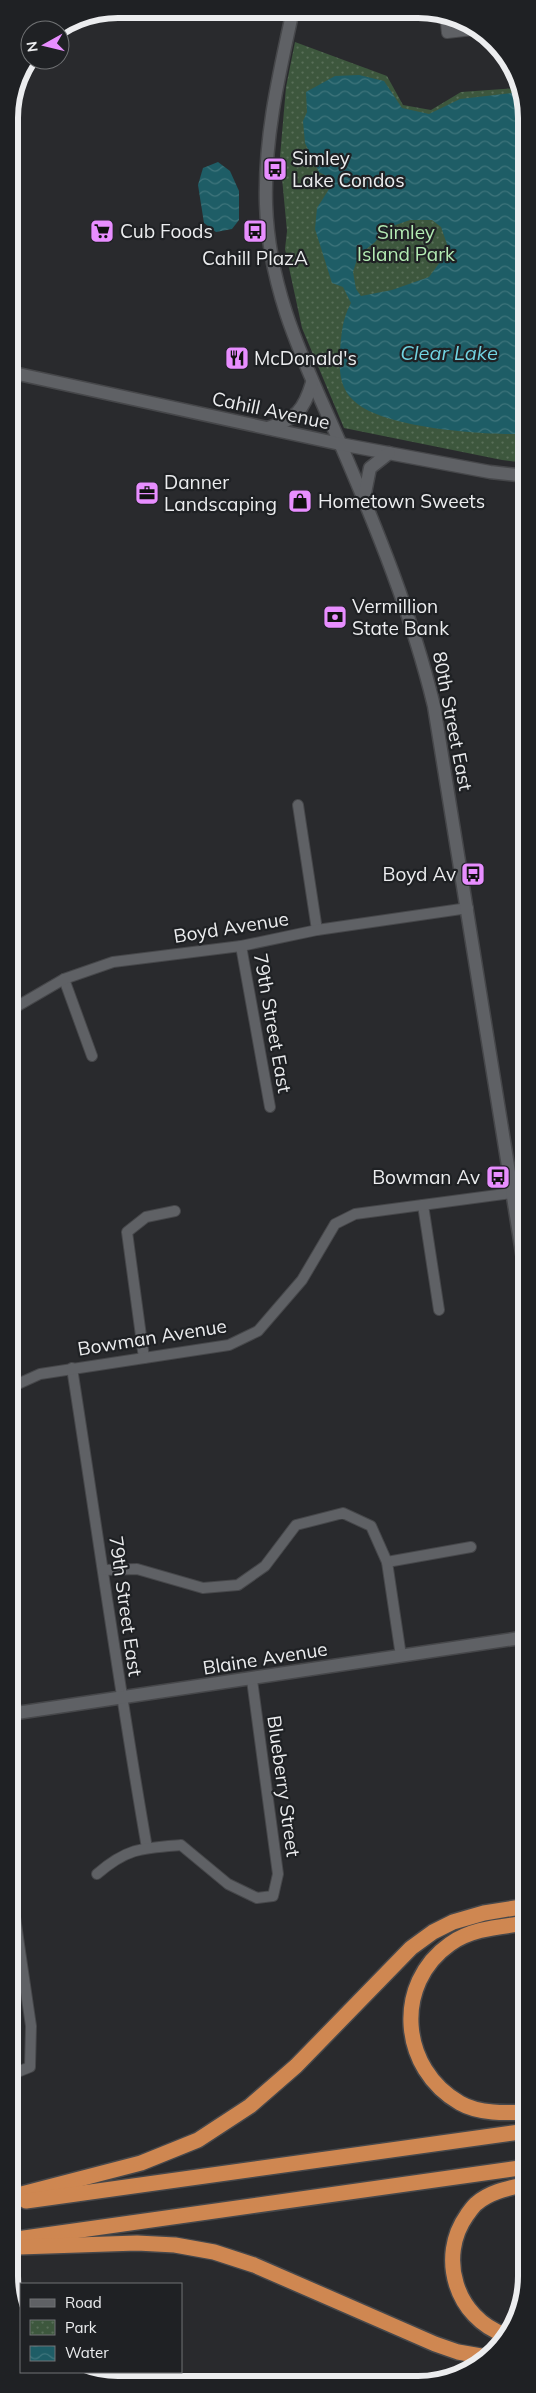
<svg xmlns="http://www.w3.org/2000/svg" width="536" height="2393" viewBox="0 0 536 2393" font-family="Mulish,sans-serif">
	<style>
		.park { fill: url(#park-dots) }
		.water { fill: url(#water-waves); fill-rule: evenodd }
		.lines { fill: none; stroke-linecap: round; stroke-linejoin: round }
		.minor-casing { stroke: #46474a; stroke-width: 12 }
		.tertiary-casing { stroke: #46474a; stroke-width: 15 }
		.motorway-casing { stroke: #46474a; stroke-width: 18 }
		.minor { stroke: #5f6165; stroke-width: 10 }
		.tertiary { stroke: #5f6165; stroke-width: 12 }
		.motorway { stroke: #cf8751; stroke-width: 15 }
		.labels { text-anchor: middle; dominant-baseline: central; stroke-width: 4.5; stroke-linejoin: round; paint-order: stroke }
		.poi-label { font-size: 19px; fill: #ecedef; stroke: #1f2124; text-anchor: start }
		.park-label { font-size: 19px; fill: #b3ebb3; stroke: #1f2124 }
		.street-label { font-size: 19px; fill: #ecedef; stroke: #1f2124 }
		.water-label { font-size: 20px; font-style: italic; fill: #72d4e2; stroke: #1f2124 }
		.rim { fill: none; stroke: #ecedef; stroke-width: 6 }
	</style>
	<defs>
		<pattern id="park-dots" width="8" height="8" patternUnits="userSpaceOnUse" patternTransform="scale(1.25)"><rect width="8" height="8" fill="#3d573d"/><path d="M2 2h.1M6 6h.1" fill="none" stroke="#596f59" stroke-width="1.8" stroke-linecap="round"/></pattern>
		<pattern id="water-waves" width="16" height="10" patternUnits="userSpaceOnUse" patternTransform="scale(1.25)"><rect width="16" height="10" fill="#1e5d66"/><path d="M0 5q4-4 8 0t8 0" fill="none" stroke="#3f757c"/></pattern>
	</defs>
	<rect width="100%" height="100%" fill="#292a2d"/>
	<path class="park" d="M295,42L387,76L403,105L431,110L461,92L519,88L526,103V463L502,460L344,428L302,328L285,249L287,231L280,157L286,87Z"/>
	<g class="water">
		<path d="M359,75L384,81L402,108L429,114L460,99L521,92L526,103V434C487,435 381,429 353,400C339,387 339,368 340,350C342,331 342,320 351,303L343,287L332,283L315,229L317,208L331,186L328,177L319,172L305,143L303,121L307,112L306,92L335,76ZM410,220H432L441,227L449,250L429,277L392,290L361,296L356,289L353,272L358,256L375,242L387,228Z"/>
		<path d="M218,162L230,171L239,191V220L232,229L216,232L204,223L198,185L203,168Z"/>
	</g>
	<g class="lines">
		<g class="minor-casing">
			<g id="minor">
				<path d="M445,14L447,33L473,30"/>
				<path d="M298,805L317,930"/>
				<path d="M241,946L270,1107"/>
				<path d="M64,979L92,1056"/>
				<path d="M9,1011L64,979L113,962L241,946L317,930L468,908"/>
				<path d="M423,1205L439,1310"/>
				<path d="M144,1358L127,1232L146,1217L175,1211"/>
				<path d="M72,1368C97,1528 119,1688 147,1848"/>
				<path d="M9,1388L40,1374L229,1345L258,1331L302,1280L335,1224L355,1214L512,1193"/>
				<path d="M387,1562L471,1547"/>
				<path d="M104,1570L137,1569L203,1588L238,1585L265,1566L296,1525L343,1513L371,1526L387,1562L401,1656"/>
				<path d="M97,1874C127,1848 142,1848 181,1845L228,1884L257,1898L273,1896L278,1874L252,1680"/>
				<path d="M10,1883L31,2026L30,2067L10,2075"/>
			</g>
		</g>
		<g class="tertiary-casing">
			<g id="tertiary">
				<path d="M293,10C279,74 264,138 266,204C269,294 305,363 340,443C377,529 412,615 434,706L527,1284"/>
				<path d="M9,372L340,444L490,472L526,476"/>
				<path d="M268,428C296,419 304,410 312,383"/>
				<path d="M364,498L370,468L389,453"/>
				<path d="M10,1714L527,1637"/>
			</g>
		</g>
		<g class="motorway-casing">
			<g id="motorway">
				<path d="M527,1923C501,1927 472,1928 450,1944C393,1984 400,2069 460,2103C479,2114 506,2113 527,2112"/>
				<path d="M10,2197L141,2163L198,2140L250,2106L296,2066L411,1948L433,1932L453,1922L484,1913L527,1906"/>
				<path d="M26,2201L527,2131"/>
				<path d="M10,2240L527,2167"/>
				<path d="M19,2247L137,2243L175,2245L214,2252L254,2265L435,2344L458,2352L487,2357"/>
				<path d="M505,2335C456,2318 437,2257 467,2215C470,2211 473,2206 477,2203C491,2191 510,2188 527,2184"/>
			</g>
		</g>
		<use href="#minor" class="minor"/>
		<use href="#tertiary" class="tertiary"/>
		<use href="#motorway" class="motorway"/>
	</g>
	<defs>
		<g id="bus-square" transform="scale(1.25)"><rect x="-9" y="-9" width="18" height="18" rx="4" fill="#e88eff" stroke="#1f2124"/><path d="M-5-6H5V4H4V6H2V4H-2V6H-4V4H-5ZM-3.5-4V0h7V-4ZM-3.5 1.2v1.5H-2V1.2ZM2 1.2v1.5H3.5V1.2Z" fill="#111"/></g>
		<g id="supermarket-square" transform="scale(1.25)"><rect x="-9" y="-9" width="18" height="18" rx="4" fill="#e88eff" stroke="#1f2124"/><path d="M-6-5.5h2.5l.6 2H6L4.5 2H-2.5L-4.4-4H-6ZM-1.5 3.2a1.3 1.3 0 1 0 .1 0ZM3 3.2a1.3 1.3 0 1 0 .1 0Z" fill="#111"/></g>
		<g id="restaurant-square" transform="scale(1.25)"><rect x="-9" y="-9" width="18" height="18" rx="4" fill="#e88eff" stroke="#1f2124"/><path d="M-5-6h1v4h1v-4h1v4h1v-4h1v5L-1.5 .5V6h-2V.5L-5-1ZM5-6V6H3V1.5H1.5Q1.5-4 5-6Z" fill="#111"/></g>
		<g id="office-square" transform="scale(1.25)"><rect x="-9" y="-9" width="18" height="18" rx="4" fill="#e88eff" stroke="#1f2124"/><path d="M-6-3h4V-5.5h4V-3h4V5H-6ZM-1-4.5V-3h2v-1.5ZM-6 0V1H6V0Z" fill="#111"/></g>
		<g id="shop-square" transform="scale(1.25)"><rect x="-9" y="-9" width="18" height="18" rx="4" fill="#e88eff" stroke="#1f2124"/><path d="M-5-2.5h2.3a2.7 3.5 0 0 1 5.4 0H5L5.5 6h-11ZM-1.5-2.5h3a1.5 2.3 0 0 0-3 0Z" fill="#111"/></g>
		<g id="bank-square" transform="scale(1.25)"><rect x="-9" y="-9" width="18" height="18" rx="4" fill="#e88eff" stroke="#1f2124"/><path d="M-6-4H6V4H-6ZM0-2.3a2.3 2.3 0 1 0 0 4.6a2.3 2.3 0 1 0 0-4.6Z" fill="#111"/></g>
	</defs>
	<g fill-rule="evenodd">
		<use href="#bus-square" x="275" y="169"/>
		<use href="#supermarket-square" x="102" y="231"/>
		<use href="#bus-square" x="255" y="231"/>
		<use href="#restaurant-square" x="237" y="358"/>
		<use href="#office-square" x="147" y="493"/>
		<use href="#shop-square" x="300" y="501"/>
		<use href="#bank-square" x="335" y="617"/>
		<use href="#bus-square" x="473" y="874"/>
		<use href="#bus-square" x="498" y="1177"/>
	</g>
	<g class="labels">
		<g class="poi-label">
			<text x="292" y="158">Simley<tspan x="292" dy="22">Lake Condos</tspan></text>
			<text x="120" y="231">Cub Foods</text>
			<text x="255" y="258" text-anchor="middle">Cahill PlazA</text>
			<text x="254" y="358">McDonald's</text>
			<text x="164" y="482">Danner<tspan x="164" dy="22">Landscaping</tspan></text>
			<text x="318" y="501">Hometown Sweets</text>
			<text x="352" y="606">Vermillion<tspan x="352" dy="22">State Bank</tspan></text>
			<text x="456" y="874" text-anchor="end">Boyd Av</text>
			<text x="480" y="1177" text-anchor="end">Bowman Av</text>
		</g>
		<g class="park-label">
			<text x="406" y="232">Simley<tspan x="406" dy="22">Island Park</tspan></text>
		</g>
		<g class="street-label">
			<text transform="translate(271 410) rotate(12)">Cahill Avenue</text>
			<text transform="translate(453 721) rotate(79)">80th Street East</text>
			<text transform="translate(231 927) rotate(-9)">Boyd Avenue</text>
			<text transform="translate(273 1023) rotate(80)">79th Street East</text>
			<text transform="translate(152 1337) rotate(-9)">Bowman Avenue</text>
			<text transform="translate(126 1606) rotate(82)">79th Street East</text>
			<text transform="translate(265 1658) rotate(-9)">Blaine Avenue</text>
			<text transform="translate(284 1786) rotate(82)">Blueberry Street</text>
		</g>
		<g class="water-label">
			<text x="449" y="352">Clear Lake</text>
		</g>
	</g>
	<path d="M0 0H536V2393H0ZM118 18H418A100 100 0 0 1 518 118V2276A100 100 0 0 1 418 2376H118A100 100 0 0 1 18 2276V118A100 100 0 0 1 118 18Z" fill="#1f2124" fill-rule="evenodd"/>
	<path class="rim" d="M118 18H418A100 100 0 0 1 518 118V2276A100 100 0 0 1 418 2376H118A100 100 0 0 1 18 2276V118A100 100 0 0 1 118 18Z"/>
	<rect x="20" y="2283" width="162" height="90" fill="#1f2124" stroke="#717375"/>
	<rect x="30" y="2299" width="25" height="8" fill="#5f6165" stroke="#717375"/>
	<text x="65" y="2308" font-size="15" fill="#ecedef">Road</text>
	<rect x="30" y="2320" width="25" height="15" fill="url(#park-dots)" stroke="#717375"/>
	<text x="65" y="2333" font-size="15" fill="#ecedef">Park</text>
	<rect x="30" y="2346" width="25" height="15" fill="url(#water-waves)" stroke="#717375"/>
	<text x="65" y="2358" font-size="15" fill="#ecedef">Water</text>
	<g transform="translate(45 45) rotate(262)"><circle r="24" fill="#1f2124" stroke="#717375"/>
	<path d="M0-4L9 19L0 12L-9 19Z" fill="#e88eff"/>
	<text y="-8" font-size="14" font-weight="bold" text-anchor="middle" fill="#ecedef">N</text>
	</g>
</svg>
